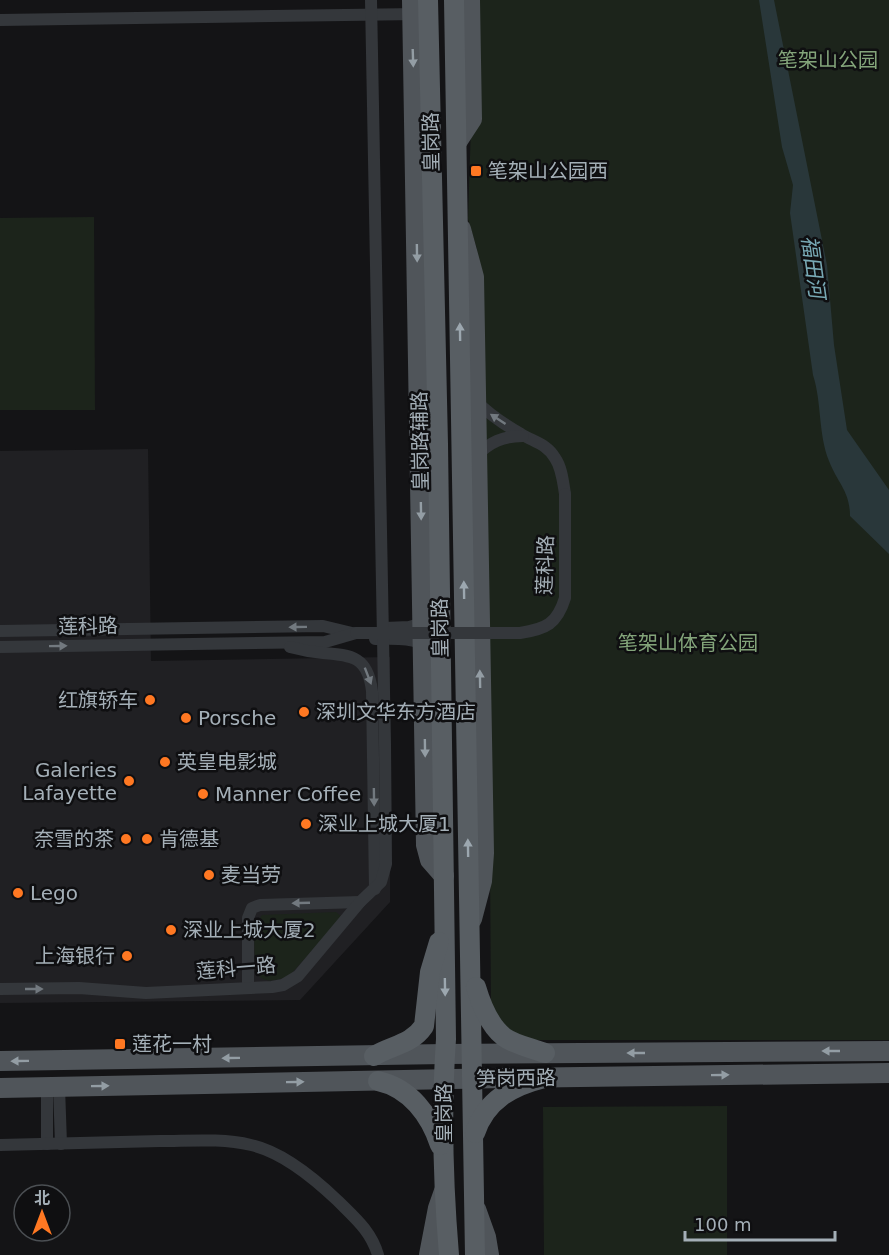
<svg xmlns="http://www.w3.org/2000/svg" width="889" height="1255" viewBox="0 0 889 1255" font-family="'DejaVu Sans','Noto Sans SC',sans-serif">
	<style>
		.built { fill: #202023 }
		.green { fill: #1c241b }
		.water { fill: #29373a }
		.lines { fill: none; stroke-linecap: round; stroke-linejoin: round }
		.minor { stroke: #34373b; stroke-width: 12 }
		.primary { stroke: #50555a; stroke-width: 20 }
		.trunk { stroke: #585e63; stroke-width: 20 }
		.minor-bridge { stroke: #34373b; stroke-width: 12 }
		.oneway { fill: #939da4 }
		.oneway2 { fill: #9ca7af }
		.oneway3 { fill: #72797f }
		.poi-dot { fill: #ff7822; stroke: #0f0f11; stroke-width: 2 }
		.labels { text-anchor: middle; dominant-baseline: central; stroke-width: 5; stroke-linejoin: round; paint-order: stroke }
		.park-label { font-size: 20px; fill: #83a47a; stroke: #0f0f11 }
		.street-label { font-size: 20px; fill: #a4afb7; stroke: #0f0f11 }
		.poi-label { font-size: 20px; fill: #a4afb7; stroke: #0f0f11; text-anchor: start }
		.water-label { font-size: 21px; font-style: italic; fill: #78a9b5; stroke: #0f0f11 }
	</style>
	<rect width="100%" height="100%" fill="#141416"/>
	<path class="built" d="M148,449L151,661L390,657V902L300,1000L0,1003V451Z"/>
	<g class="green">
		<path d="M475,0H889V1040H535L511,1037L491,1006L489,718L477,249L468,219Z"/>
		<path d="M94,217L95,410H0V218Z"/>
		<path d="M336,912L341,916L340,920L289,976C276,981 260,985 255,969L254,925L262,915Z"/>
		<path d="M727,1106V1255H544L543,1107Z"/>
	</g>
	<path class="water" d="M759,0H774L827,265L834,345L847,430L889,490V554L850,516C850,491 838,484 829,461C818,433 822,403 813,375L790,213L793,185L782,147Z"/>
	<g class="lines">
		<g class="minor">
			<path d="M0,20L418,14"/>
			<path d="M476,401C489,414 505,425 521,434C534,442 547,444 555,458C562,468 563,482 565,494"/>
			<path d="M476,456C490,442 503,436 523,436"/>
			<path d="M385,628L409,627L427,622"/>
			<path d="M0,631L323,626L352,633"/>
			<path d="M375,639C392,639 414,637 428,647"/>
			<path d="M0,647L325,642L356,633"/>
			<path d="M290,647C301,650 312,652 323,653C352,655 368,657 372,691L375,889"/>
			<path d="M248,988V918L252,908L260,905L360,902"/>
			<path d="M0,989L79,988L146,993L272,987L283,985L298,976L360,902L381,882L386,864L385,744L371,0"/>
			<path d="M47,1087V1144"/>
			<path d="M59,1087L61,1144"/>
			<path d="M0,1145C53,1144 106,1142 160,1141C189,1141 221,1138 251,1145C283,1152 315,1179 338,1201C355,1218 371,1231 378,1255"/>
		</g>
		<g class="primary">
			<path d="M412,0L426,845L430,860L444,876"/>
			<path d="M457,142L472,119L470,0"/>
			<path d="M461,229L474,277L484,853L482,881L472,919"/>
			<path d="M0,1061L445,1054L889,1051"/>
			<path d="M0,1088L503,1078L889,1073"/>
			<path d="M476,1209L486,1237L489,1255"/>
			<path d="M429,1255L438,1208L444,1191"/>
		</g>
		<g class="trunk">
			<path d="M428,0L438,444L446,1039C441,1111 443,1183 449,1255"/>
			<path d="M454,0L475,1255"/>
			<path d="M476,987C481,1004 490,1026 504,1037C515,1045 532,1048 545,1053"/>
			<path d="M374,1056C392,1045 411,1045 424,1026L430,972L439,942"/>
			<path d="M378,1081C410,1088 430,1115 440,1145"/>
			<path d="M475,1133C486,1100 512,1086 544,1078"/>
		</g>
		<path class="minor-bridge" d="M356,633H520C546,629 557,624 565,598V494"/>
	</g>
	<defs><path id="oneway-solid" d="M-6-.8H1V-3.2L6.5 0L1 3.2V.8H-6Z" transform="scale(1.5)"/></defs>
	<g class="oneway">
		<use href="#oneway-solid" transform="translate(413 58) rotate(88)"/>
		<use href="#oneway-solid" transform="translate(417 253) rotate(89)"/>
		<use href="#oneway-solid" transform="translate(421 511) rotate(89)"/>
		<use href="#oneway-solid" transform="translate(480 679) rotate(-91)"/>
		<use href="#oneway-solid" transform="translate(425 748) rotate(89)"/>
		<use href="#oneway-solid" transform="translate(831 1051) rotate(180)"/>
		<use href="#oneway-solid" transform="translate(636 1053) rotate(180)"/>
		<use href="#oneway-solid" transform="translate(231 1058) rotate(179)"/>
		<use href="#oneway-solid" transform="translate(20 1061) rotate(179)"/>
		<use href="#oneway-solid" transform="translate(720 1075) rotate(-1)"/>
		<use href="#oneway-solid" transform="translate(295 1082) rotate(-1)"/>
		<use href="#oneway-solid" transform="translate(100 1086) rotate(-1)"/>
	</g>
	<g class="oneway2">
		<use href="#oneway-solid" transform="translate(460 332) rotate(-91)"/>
		<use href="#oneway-solid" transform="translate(464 590) rotate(-91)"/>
		<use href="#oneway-solid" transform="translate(468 848) rotate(-91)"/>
		<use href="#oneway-solid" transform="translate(445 987) rotate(89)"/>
	</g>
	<g class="oneway3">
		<use href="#oneway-solid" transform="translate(498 419) rotate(-147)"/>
		<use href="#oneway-solid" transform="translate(298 627) rotate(179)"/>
		<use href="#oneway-solid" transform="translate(58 646) rotate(-1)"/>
		<use href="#oneway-solid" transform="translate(368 676) rotate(69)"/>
		<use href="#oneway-solid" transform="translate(374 797) rotate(89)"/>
		<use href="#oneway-solid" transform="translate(301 903) rotate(178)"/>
		<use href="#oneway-solid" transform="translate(34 989)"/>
	</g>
	<g class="poi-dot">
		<rect x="470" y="165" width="12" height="12" rx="3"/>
		<circle cx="150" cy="700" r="6"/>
		<circle cx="304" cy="712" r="6"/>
		<circle cx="186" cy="718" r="6"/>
		<circle cx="165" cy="762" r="6"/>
		<circle cx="129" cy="781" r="6"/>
		<circle cx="203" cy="794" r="6"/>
		<circle cx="306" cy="824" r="6"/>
		<circle cx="126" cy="839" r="6"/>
		<circle cx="147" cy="839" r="6"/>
		<circle cx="209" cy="875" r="6"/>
		<circle cx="18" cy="893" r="6"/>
		<circle cx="171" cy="930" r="6"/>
		<circle cx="127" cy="956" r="6"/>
		<rect x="114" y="1038" width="12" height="12" rx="3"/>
	</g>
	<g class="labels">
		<g class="park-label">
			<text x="828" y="60">笔架山公园</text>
			<text x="688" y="643">笔架山体育公园</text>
		</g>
		<g class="street-label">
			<text transform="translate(431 142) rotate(-91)">皇岗路</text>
			<text transform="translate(420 441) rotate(-91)">皇岗路辅路</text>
			<text transform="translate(545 565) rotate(-88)">莲科路</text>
			<text transform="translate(88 626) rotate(-1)">莲科路</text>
			<text transform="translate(440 628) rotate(-91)">皇岗路</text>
			<text transform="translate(236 968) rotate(-5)">莲科一路</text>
			<text transform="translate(516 1078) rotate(-1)">笋岗西路</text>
			<text transform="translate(444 1113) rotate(-90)">皇岗路</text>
		</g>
		<g class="poi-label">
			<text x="488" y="171">笔架山公园西</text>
			<text x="138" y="700" text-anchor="end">红旗轿车</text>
			<text x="316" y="712">深圳文华东方酒店</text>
			<text x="198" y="718">Porsche</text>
			<text x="177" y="762">英皇电影城</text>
			<text x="117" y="770" text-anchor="end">Galeries<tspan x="117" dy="23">Lafayette</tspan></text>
			<text x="215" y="794">Manner Coffee</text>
			<text x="318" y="824">深业上城大厦1</text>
			<text x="114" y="839" text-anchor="end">奈雪的茶</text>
			<text x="159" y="839">肯德基</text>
			<text x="221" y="875">麦当劳</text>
			<text x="30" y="893">Lego</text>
			<text x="183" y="930">深业上城大厦2</text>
			<text x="115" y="956" text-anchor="end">上海银行</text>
			<text x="132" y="1044">莲花一村</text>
		</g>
		<g class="water-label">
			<text transform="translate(813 267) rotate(82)">福田河</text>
		</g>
	</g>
	<g transform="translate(42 1213)"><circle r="28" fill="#0f0f11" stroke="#4b4f53" stroke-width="1.5"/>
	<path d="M0-4.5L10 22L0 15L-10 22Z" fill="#ff7822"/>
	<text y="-9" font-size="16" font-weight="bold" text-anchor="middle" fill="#a4afb7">北</text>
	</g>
	<path d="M685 1231v9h150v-9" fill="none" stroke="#a4afb7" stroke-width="3"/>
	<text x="694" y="1231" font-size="18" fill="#a4afb7" stroke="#0f0f11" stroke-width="4.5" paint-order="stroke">100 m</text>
</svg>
